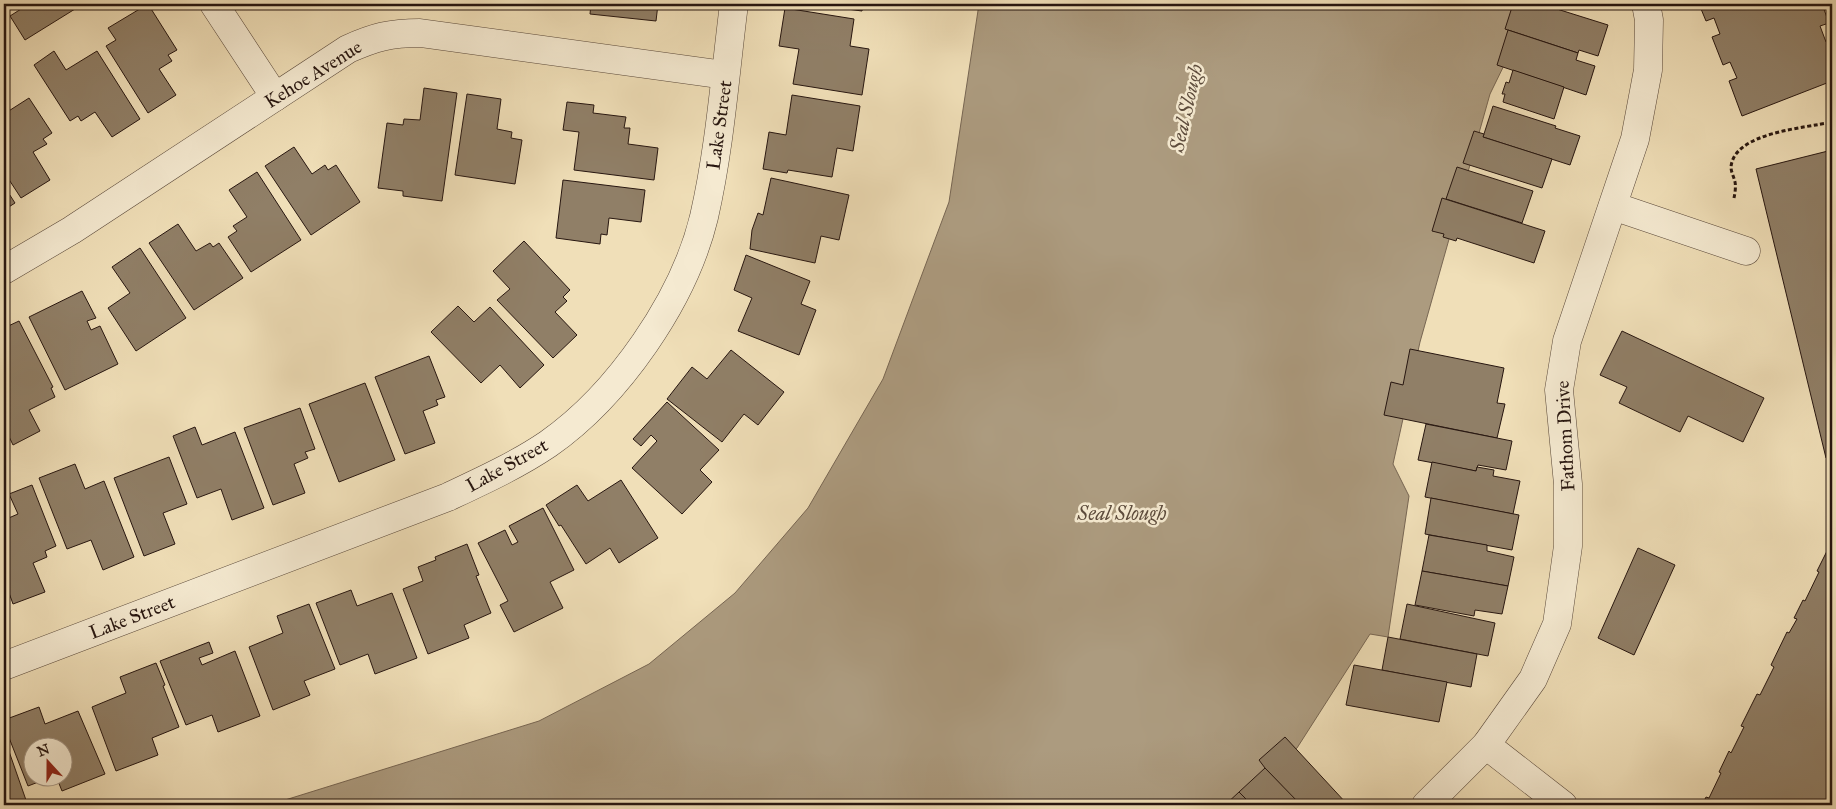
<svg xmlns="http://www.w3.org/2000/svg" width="1836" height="809" viewBox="0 0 1836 809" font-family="'IM FELL Great Primer',serif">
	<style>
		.water { fill: #ac9b7f; stroke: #776653 }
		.building { fill: #907f67; stroke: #271610 }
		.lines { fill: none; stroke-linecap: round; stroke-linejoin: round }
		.minor-casing { stroke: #59483a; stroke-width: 29 }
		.path { stroke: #271610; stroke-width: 3; stroke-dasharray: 4 2.5; stroke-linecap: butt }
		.minor { stroke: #f5ead1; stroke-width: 28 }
		.labels { text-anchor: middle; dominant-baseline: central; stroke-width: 5; stroke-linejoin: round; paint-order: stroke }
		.street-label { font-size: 19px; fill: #271610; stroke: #f5ead1 }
		.water-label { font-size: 20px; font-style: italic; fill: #5c4b3c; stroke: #f5ead1 }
	</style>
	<rect width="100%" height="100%" fill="#f0dfb8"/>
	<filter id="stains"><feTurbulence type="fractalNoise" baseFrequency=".004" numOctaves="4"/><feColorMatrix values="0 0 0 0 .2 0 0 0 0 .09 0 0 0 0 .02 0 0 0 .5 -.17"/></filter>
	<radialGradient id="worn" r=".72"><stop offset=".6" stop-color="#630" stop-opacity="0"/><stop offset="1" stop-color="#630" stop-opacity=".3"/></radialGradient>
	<path class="water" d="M979,4H1534L1490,94L1420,342L1393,464L1409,496L1388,637L1370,634L1297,748L1232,805H269L539,721L649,664L735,593L808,508L883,379L949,202Z"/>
	<g class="building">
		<path d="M29,4H72L75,9L25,40L10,16Z"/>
		<path d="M148,4L177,50L168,55L172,61L159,69L176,95L148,113L106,46L116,40L108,28Z"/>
		<path d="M591,4H658L656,21L590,14Z"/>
		<path d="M810,4H863L862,11Z"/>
		<path d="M1513,4H1541L1608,25L1598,56L1579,50L1578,53L1505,29Z"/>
		<path d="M1699,4H1822L1829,23L1820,26L1826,42L1832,39V81L1742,116L1729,81L1737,78L1730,62L1723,65L1712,37L1720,34L1714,18L1706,21Z"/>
		<path d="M785,8L854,19L850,46L869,49L862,95L793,84L799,49L779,46Z"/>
		<path d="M1508,30L1578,53L1576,60L1595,66L1586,95L1497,65Z"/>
		<path d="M54,51L66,70L97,51L140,119L112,137L95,112L81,121L78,116L70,121L34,65Z"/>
		<path d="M1513,70L1564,87L1554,119L1503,102L1505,94H1502L1506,82L1509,83Z"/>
		<path d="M424,88L457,93L442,201L403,196V191L378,188L387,123L403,125L404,119L420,120Z"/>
		<path d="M467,94L501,99L497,129L512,132L511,138L522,140L515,184L455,175Z"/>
		<path d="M792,95L860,106L853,151L837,148L832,177L788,170L787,173L763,169L769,132L786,135Z"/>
		<path d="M29,98L52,133L43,139L47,144L33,152L50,180L21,198L4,172V114Z"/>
		<path d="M567,102L594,105L593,113L626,117L624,128H630L628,144L658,148L654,180L574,170L579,132L563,130Z"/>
		<path d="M1493,106L1556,126L1555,128L1580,136L1570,165L1483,137Z"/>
		<path d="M1474,131L1484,134L1483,137L1552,159L1542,188L1463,163Z"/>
		<path d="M294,147L312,174L325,165L328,170L336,165L360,202L311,235L265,166Z"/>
		<path d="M1832,150V456L1826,458L1756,169Z"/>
		<path d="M1457,167L1533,191L1522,223L1446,199Z"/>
		<path d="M257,172L301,240L251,272L228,237L237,231L233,226L247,217L229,190Z"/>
		<path d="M771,178L849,195L839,240L821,236L815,263L750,249L752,230L758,213L763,215Z"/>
		<path d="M563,180L645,190L641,222L609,218L607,235L601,234L600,244L556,238Z"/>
		<path d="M4,186L15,203L4,210Z"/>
		<path d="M1442,198L1545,231L1534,263L1457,238L1456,241L1443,237L1444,234L1432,231Z"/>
		<path d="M178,224L196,251L210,243L213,247L219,243L243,278L194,310L149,243Z"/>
		<path d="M524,241L570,290L563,297L567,301L555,312L577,335L553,358L497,300L510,289L493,271Z"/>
		<path d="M140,248L186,318L136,351L108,308L130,293L112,267Z"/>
		<path d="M746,255L810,281L801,304L816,310L799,355L738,331L752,298L734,290Z"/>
		<path d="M82,291L96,318L87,321L91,330L100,326L118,364L65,390L29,317Z"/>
		<path d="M458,306L474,322L490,307L544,365L520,388L500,365L481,383L431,332Z"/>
		<path d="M19,321L53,387L51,388L55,397L29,410L40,431L13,445L4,426V328Z"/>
		<path d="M1622,331L1764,398L1743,442L1688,416L1680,432L1619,403L1627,387L1600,375Z"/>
		<path d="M1410,349L1504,368L1497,403L1505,404L1497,438L1384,415L1391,382L1403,385Z"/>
		<path d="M731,350L784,392L758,425L744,414L722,442L667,399L692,367L707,379Z"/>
		<path d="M429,356L445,397L436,400L438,405L423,411L435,443L405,454L375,377Z"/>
		<path d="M365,383L395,460L339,482L309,404Z"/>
		<path d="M667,402L719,450L700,470L712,482L682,514L632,468L657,441L651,435L641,446L633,439Z"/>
		<path d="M300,408L315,449L305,452L308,458L294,464L305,493L273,505L244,428Z"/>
		<path d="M1426,424L1512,441L1506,470L1478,465L1476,471L1418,460Z"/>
		<path d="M195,427L202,445L235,432L264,508L232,520L221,489L197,498L173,436Z"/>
		<path d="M169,457L187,504L163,513L175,544L144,556L114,478Z"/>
		<path d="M1432,462L1476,471L1477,467L1494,470L1493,476L1520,481L1513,514L1425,497Z"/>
		<path d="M75,464L85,489L104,481L134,557L103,570L91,540L67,549L39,478Z"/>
		<path d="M621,480L658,538L619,563L610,548L586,564L561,525L559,526L546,505L577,485L588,501Z"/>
		<path d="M32,485L56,546L45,551L47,557L33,563L45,592L13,604L4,579V520L18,514L9,494Z"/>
		<path d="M1431,498L1519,515L1512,550L1425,534Z"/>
		<path d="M543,508L574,570L550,582L563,608L514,632L500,605L508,601L478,543L505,530L512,545L518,542L509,526Z"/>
		<path d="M1429,535L1487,545V551L1514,557L1508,586L1422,571Z"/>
		<path d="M467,544L479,575L476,576L491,613L464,625L469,638L428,654L403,589L423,581L418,567L436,560L435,557Z"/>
		<path d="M1638,548L1675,565L1634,655L1598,638Z"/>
		<path d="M1827,551L1832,554V792L1828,801L1825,800L1823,805H1702L1706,797L1709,798L1721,773L1719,772L1729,751L1731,753L1744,727L1741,726L1757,694L1760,695L1774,667L1771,665L1787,632L1789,633L1797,619L1794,618L1803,600L1805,601L1819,572L1817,571Z"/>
		<path d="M1422,571L1508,586L1502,614L1475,610L1474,616L1415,605Z"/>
		<path d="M351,590L357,606L392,593L417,658L375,674L368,654L340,665L316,603Z"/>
		<path d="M309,604L335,669L304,681L310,695L273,710L249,647L283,633L277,616Z"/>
		<path d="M1407,604L1495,623L1488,656L1400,639Z"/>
		<path d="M1388,637L1477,654L1471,687L1382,670Z"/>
		<path d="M209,642L213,653L199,658L202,665L235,651L260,716L218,732L212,715L186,725L160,661Z"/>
		<path d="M156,663L165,685L163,686L179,727L152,738L158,755L116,771L92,707L126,693L120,677Z"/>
		<path d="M1354,665L1447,682L1439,722L1346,705Z"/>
		<path d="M39,707L45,724L78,711L105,774L62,791L56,776H62V746H32V776H54L28,786L4,725V720Z"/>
		<path d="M4,737L27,803L22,805H4Z"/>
		<path d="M1285,737L1347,804L1346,805H1300L1265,768L1259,760Z"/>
		<path d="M1265,768L1299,803L1300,805H1252L1239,792Z"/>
		<path d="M1239,792L1252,805H1225Z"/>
	</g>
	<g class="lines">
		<g class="minor-casing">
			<g id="minor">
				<path d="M214,4L275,97"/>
				<path d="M1613,206L1746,251"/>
				<path d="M4,270L72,230L348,49C375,37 390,33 420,33L725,75"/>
				<path d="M4,666L448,497C482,481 517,465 548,444C618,395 684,300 704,217C720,147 725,75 734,4"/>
				<path d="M1486,745L1563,805"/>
				<path d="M1426,805L1486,745L1533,679L1557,624L1568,546V484L1559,390L1567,341L1635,139L1648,70L1649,20L1646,4"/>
			</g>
		</g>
		<path class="path" d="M1734,198C1735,193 1736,187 1735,182C1734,177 1731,172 1731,167C1734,132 1806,128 1832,122"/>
		<use href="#minor" class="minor"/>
	</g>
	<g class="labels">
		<g class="street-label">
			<text transform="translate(313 74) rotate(-32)">Kehoe Avenue</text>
			<text transform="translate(719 125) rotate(-82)">Lake Street</text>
			<text transform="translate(1565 436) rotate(-93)">Fathom Drive</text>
			<text transform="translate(507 465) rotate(-29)">Lake Street</text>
			<text transform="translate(132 617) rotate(-21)">Lake Street</text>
		</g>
		<g class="water-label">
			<text transform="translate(1186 108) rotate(-77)">Seal Slough</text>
			<text x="1122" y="513">Seal Slough</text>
		</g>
	</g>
	<rect width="1836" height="809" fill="none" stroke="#f0dfb8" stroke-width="20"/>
	<rect x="5" y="5" width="1826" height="799" fill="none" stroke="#271610" stroke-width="2.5"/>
	<rect x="10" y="10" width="1816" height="789" fill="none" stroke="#271610"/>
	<g transform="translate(48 762) rotate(339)"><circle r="24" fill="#f5ead1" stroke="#a39584"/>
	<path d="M0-4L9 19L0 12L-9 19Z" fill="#8f2418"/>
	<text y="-8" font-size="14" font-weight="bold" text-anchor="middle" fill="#271610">N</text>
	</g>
	<rect width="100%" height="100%" filter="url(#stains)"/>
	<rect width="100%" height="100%" fill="url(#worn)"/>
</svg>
